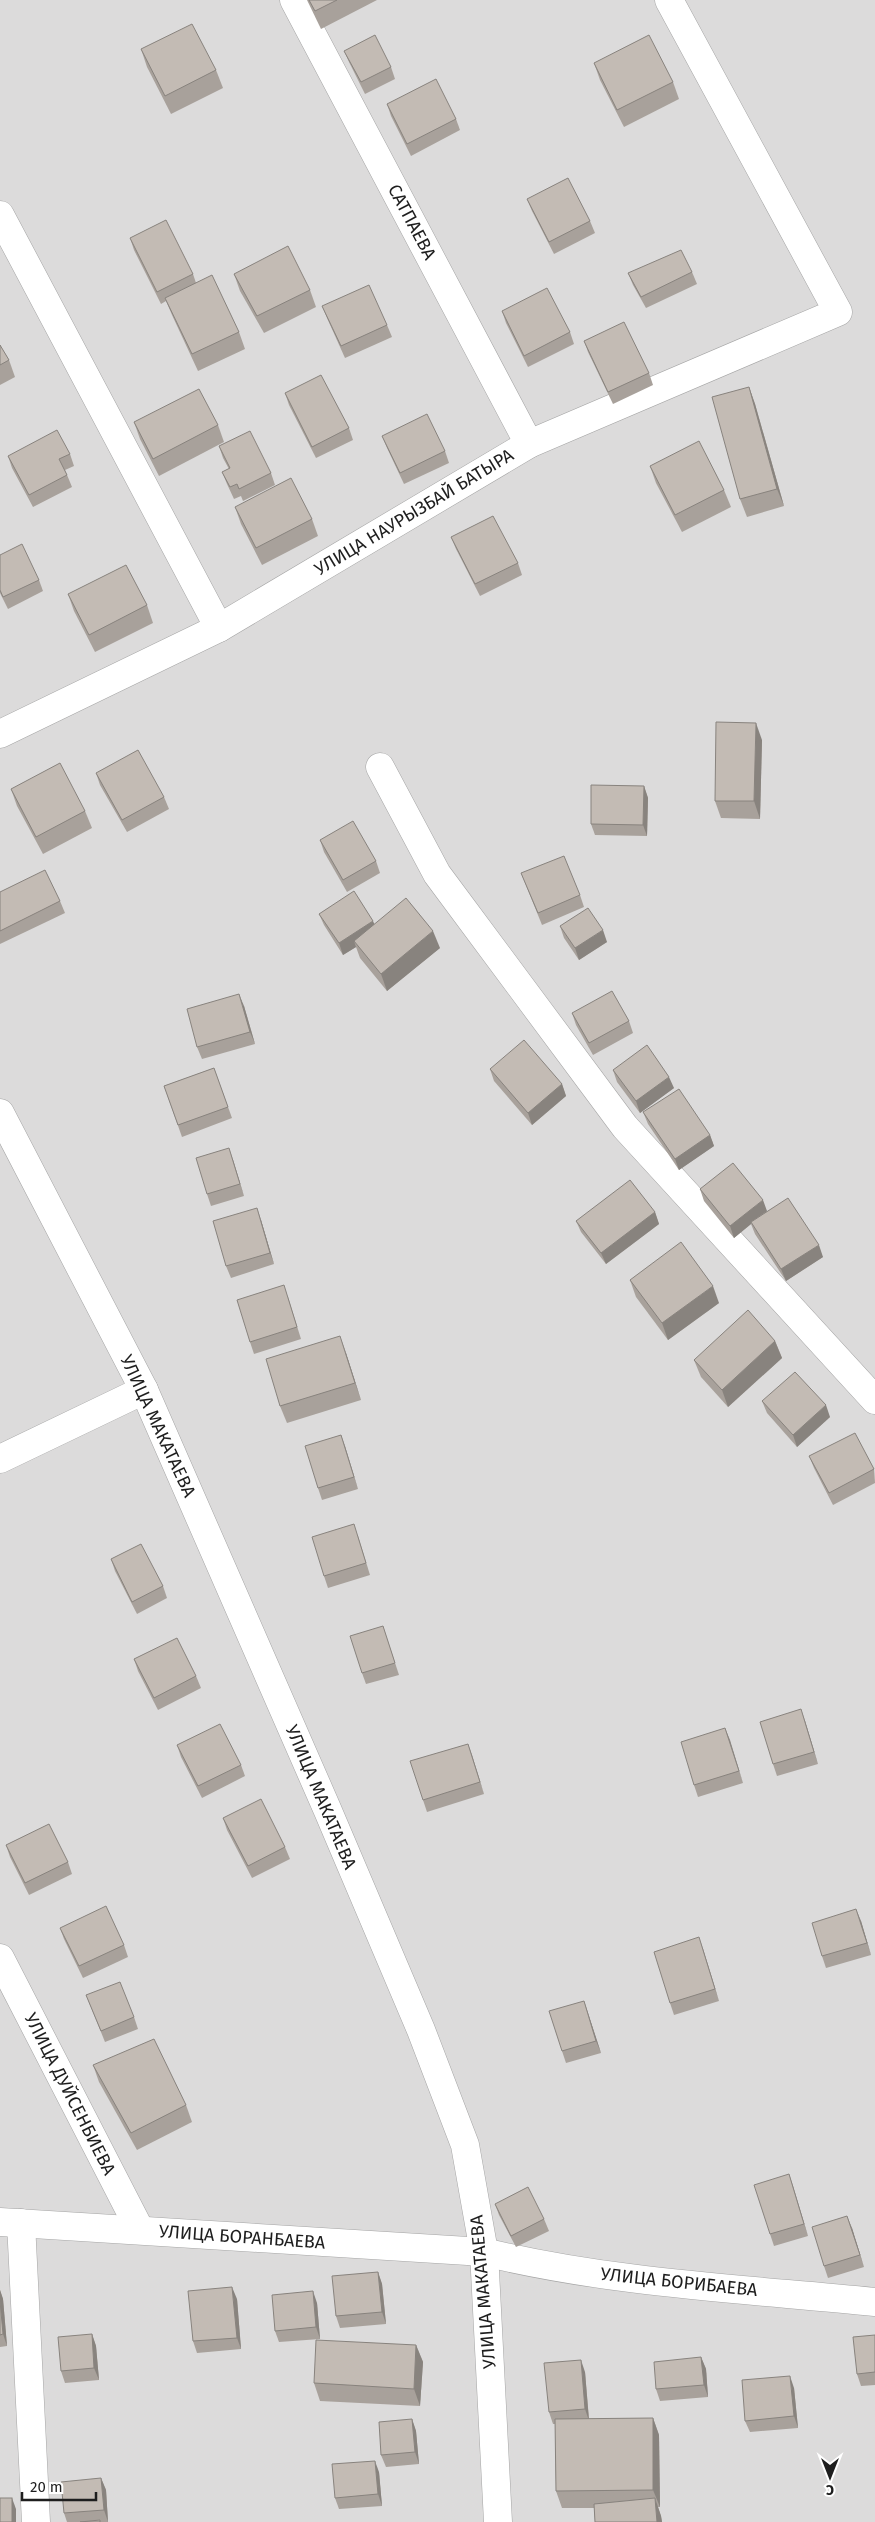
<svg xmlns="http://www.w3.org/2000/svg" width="875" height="2522" viewBox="0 0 875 2522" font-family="'Fira Sans',sans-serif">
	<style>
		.residential { fill: #dcdbdb }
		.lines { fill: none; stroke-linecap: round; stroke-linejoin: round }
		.minor-casing { stroke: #a5a5a5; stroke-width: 29 }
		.minor { stroke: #fff; stroke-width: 28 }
		.wall { fill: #a8a19b }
		.shaded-wall { fill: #88837e }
		.building { fill: #c3bbb4; stroke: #88837e }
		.labels { text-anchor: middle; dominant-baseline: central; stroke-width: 4.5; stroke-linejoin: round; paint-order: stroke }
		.street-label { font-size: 18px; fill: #1e1e1e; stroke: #fff }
	</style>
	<rect width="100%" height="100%" fill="#efebe4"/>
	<rect class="residential" x="0" y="0" width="875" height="2522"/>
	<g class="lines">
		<g class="minor-casing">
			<g id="minor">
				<path d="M294,0L529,444"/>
				<path d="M0,215L219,628"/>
				<path d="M0,734L219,628L529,444L838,312L669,0"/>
				<path d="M380,767L437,874L625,1127L875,1400"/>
				<path d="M0,1113L144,1390L328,1811L421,2030L465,2145L484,2252L498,2522"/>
				<path d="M0,1459L144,1390"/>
				<path d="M0,1958L140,2230"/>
				<path d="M0,2222L484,2252C611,2283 745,2289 875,2302"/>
				<path d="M21,2223L36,2522"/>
			</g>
		</g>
		<use href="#minor" class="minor"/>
	</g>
	<g class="wall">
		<path d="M307,0H377L321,29Z"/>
		<path d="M141,49L216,70L223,88L171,114L147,67Z"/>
		<path d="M344,51L391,67L395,79L365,94L349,62Z"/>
		<path d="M594,63L673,82L679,99L624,127L600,80Z"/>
		<path d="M387,104L456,119L460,130L411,156L391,116Z"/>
		<path d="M527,199L590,221L595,233L554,254L532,211Z"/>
		<path d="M130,238L193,274L196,283L239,332L245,349L198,371L172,315L166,301L161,304L134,250Z"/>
		<path d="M692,272L697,284L646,308L633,285L628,273Z"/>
		<path d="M234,274L310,290L316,307L264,333L240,291Z"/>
		<path d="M322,306L387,325L392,337L345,358L327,318Z"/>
		<path d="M502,311L570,332L574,344L528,367L506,323Z"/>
		<path d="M584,341L649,373L653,385L613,404L588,352Z"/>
		<path d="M0,345L9,360L15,377L0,385Z"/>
		<path d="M749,387L755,404L784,506L747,517L740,499Z"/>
		<path d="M285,393L349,428L353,440L316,458L289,405Z"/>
		<path d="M134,422L218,425L224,442L159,476L140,439Z"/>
		<path d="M382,436L445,451L449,463L404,484L387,448Z"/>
		<path d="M219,446L271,473L275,485L243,501L241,496L234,499L227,484L222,472L229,469L223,458Z"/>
		<path d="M70,454L74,466L65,470L72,487L33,507L12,468L8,456Z"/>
		<path d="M650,466L724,490L731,507L682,532L656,483Z"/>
		<path d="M235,507L312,519L318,536L262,565L241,524Z"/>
		<path d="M451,537L518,563L522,575L480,596L456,549Z"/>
		<path d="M0,555L39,580L43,591L8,609L0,593Z"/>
		<path d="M68,594L147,605L153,623L95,652L74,611Z"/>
		<path d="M762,740L760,819L721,818L715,801Z"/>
		<path d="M96,773L164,797L169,809L127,832L100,785Z"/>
		<path d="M644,786L648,798L647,836L595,835L591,824Z"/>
		<path d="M11,789L85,811L92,828L43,854L17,806Z"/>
		<path d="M320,840L376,861L380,873L347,892L324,852Z"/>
		<path d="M521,873L580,895L584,907L542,925Z"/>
		<path d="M0,892L60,901L65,913L0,944Z"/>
		<path d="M319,914L375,924L440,948L387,991L360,958L356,947L343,955L324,925Z"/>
		<path d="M560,926L607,942L579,960L564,938Z"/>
		<path d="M244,1006L255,1044L202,1059L197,1047Z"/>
		<path d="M572,1013L629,1021L633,1033L593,1055L576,1025Z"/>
		<path d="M214,1068L232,1118L182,1137L164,1086Z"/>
		<path d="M490,1069L562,1084L566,1096L532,1125L494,1081Z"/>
		<path d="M613,1070L674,1088L640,1113L617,1082Z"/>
		<path d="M643,1112L710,1135L714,1146L679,1170L648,1124Z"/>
		<path d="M233,1160L244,1196L211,1206L207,1194Z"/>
		<path d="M700,1189L767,1211L823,1257L786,1281L755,1234L751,1224L734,1238L704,1201Z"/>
		<path d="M655,1212L659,1224L606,1264L581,1232L576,1221Z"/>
		<path d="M261,1220L274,1264L231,1278L226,1266Z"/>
		<path d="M630,1280L719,1303L668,1340L636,1297Z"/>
		<path d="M288,1297L301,1339L254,1354L250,1342Z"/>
		<path d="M775,1341L782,1358L728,1407L701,1377L694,1360Z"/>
		<path d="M346,1353L361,1400L287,1423L280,1406Z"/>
		<path d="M762,1401L830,1417L797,1447L767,1413Z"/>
		<path d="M341,1435L358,1489L322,1500L318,1488Z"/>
		<path d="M809,1456L874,1469L875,1483L833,1505L814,1468Z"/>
		<path d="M358,1536L370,1575L328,1588L324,1576Z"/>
		<path d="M111,1559L163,1586L167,1598L137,1614L115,1571Z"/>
		<path d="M383,1626L399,1675L366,1684L362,1673Z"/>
		<path d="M134,1659L196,1676L201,1688L158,1710L138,1671Z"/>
		<path d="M805,1721L818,1764L777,1776L773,1764Z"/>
		<path d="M725,1728L743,1783L698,1797L694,1785Z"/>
		<path d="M468,1744L484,1794L427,1812L423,1800Z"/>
		<path d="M177,1745L241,1765L245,1776L202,1798L181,1757Z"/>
		<path d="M223,1818L285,1847L290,1859L252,1878L227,1830Z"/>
		<path d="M6,1845L68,1862L72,1874L29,1895L10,1857Z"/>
		<path d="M861,1921L871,1955L826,1968L822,1956Z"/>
		<path d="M60,1928L124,1945L128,1957L83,1978L64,1939Z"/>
		<path d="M703,1949L719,2001L674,2015L670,2003Z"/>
		<path d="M86,1995L134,2017L138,2029L105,2042Z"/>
		<path d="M584,2001L601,2053L566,2063L562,2051Z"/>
		<path d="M93,2065L186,2105L192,2122L137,2150L99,2082Z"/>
		<path d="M789,2174L808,2236L774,2246L770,2234Z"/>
		<path d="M495,2204L544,2219L549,2231L516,2247L499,2215Z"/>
		<path d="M852,2228L864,2267L828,2278L824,2266Z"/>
		<path d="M378,2272L382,2284L386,2324L340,2328L336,2316Z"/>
		<path d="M0,2290L3,2299L7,2346L0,2347Z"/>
		<path d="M237,2299L241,2349L197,2353L193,2341Z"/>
		<path d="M317,2303L320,2339L279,2342L275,2331Z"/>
		<path d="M92,2334L96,2346L99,2380L65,2383L61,2371Z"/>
		<path d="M875,2335V2385L861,2386L857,2374Z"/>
		<path d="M416,2345L423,2362L420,2406L320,2401L314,2383Z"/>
		<path d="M701,2357L706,2369L708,2397L660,2401L656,2389Z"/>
		<path d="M585,2372L589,2419L653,2418L659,2435L660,2507H658L661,2516L662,2522H595L594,2508H562L556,2491L555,2424H553L549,2412Z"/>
		<path d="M794,2388L798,2428L750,2432L745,2421Z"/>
		<path d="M412,2419L416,2431L419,2464L386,2467L381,2455Z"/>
		<path d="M379,2472L382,2506L339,2509L335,2498Z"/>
		<path d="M101,2478L106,2490L108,2522H67L64,2513Z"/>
	</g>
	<g class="shaded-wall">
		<path d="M749,387L755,404L784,506L777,489Z"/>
		<path d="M756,723L762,740L760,819L754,801Z"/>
		<path d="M644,786L648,798L647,836L643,825Z"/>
		<path d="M373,921L378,932L354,941L356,947L343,955L339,943Z"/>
		<path d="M603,930L607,942L579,960L575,948Z"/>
		<path d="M433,931L440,948L387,991L381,974Z"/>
		<path d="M239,994L244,1006L255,1044L250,1032Z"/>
		<path d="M669,1077L674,1088L640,1113L636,1101Z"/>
		<path d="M562,1084L566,1096L532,1125L528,1113Z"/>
		<path d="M710,1135L714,1146L679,1170L675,1159Z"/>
		<path d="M229,1148L233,1160L244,1196L240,1184Z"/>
		<path d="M763,1200L767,1211L751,1222V1224L734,1238L730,1226Z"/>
		<path d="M257,1208L261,1220L274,1264L270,1253Z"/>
		<path d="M655,1212L659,1224L606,1264L601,1253Z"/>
		<path d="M819,1245L823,1257L786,1281L781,1269Z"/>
		<path d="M713,1286L719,1303L668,1340L662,1323Z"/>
		<path d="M340,1336L346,1353L361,1400L355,1383Z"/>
		<path d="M775,1341L782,1358L728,1407L722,1390Z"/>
		<path d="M826,1405L830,1417L797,1447L793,1435Z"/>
		<path d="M341,1435L345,1446L358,1489L354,1477Z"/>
		<path d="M801,1709L805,1721L818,1764L814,1752Z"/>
		<path d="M725,1728L730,1740L743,1783L739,1771Z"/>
		<path d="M468,1744L472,1755L484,1794L480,1782Z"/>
		<path d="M856,1909L861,1921L871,1955L867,1943Z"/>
		<path d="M699,1937L703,1949L719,2001L715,1989Z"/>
		<path d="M584,2001L588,2013L601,2053L596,2041Z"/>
		<path d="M789,2174L793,2186L808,2236L804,2224Z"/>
		<path d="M847,2216L852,2228L864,2267Z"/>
		<path d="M378,2272L382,2284L386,2324L382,2312Z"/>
		<path d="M232,2287L237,2299L241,2349L237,2338Z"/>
		<path d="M0,2290L3,2299L7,2346L3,2334L0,2301Z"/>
		<path d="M313,2291L317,2303L320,2339L316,2327Z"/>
		<path d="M92,2334L96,2346L99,2380L94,2368Z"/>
		<path d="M416,2345L423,2362L420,2406L414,2389Z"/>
		<path d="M701,2357L706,2369L708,2397L704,2385Z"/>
		<path d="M581,2360L585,2372L589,2421L585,2409Z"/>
		<path d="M790,2376L794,2388L798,2428L794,2416Z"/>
		<path d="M653,2418L659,2435L660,2507L653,2490Z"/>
		<path d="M412,2419L416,2431L419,2464L415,2452Z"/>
		<path d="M375,2461L379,2472L382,2506L378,2494Z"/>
		<path d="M101,2478L106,2490L108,2522L104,2510Z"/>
		<path d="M12,2498L16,2509V2522H12Z"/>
		<path d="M655,2498L661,2516L662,2522H657Z"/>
	</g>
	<g class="building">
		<path d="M309,0H337L315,11Z"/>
		<path d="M192,24L216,70L165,96L141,49Z"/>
		<path d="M375,35L391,67L361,82L344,51Z"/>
		<path d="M649,35L673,82L617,110L594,63Z"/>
		<path d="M436,79L456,119L407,144L387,104Z"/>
		<path d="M568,178L590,221L549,242L527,199Z"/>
		<path d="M166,220L193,274L157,292L130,238Z"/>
		<path d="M288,246L310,290L257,316L234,274Z"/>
		<path d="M681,250L692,272L641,297L628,273Z"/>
		<path d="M212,275L239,332L192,354L165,298Z"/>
		<path d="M369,285L387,325L341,346L322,306Z"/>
		<path d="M547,288L570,332L524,356L502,311Z"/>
		<path d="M624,322L649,373L608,392L584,341Z"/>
		<path d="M0,345L9,360L0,365Z"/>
		<path d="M321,375L349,428L312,447L285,393Z"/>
		<path d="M749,387L777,489L740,499L712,397Z"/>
		<path d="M199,389L218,425L153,459L134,422Z"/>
		<path d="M427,414L445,451L400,473L382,436Z"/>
		<path d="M57,430L70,454L59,459L67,475L29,495L8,456Z"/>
		<path d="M250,431L271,473L239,489L237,484L230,487L222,472L230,468L219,446Z"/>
		<path d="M699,441L724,490L675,515L650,466Z"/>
		<path d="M291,478L312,519L256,548L235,507Z"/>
		<path d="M493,516L518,563L475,584L451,537Z"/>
		<path d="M22,544L39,580L3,597L0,590V555Z"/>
		<path d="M126,565L147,605L89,635L68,594Z"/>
		<path d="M716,722L756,723L754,801H715Z"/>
		<path d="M138,750L164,797L122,820L96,773Z"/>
		<path d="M60,763L85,811L36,837L11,789Z"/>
		<path d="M591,785L644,786L643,825L591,824Z"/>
		<path d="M353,821L376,861L343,880L320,840Z"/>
		<path d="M564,856L580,895L538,913L521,873Z"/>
		<path d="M45,870L60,901L0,931V892Z"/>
		<path d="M354,891L373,921L339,943L319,914Z"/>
		<path d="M406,898L433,931L381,974L354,941Z"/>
		<path d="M588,908L603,930L575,948L560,926Z"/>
		<path d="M612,991L629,1021L589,1043L572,1013Z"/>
		<path d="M239,994L250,1032L197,1047L187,1009Z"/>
		<path d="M524,1040L562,1084L528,1113L490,1069Z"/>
		<path d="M647,1045L669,1077L636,1101L613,1070Z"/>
		<path d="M214,1068L228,1107L178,1125L164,1086Z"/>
		<path d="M679,1089L710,1135L675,1159L643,1112Z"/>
		<path d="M229,1148L240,1184L207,1194L196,1158Z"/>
		<path d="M733,1163L763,1200L730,1226L700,1189Z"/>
		<path d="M630,1180L655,1212L601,1253L576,1221Z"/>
		<path d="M788,1198L819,1245L781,1269L751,1222Z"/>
		<path d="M257,1208L270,1253L226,1266L213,1221Z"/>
		<path d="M681,1242L713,1286L662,1323L630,1280Z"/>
		<path d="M284,1285L297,1327L250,1342L237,1300Z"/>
		<path d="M748,1310L775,1341L722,1390L694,1360Z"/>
		<path d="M340,1336L355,1383L280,1406L266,1359Z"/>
		<path d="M795,1372L826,1405L793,1435L762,1401Z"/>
		<path d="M855,1433L874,1469L829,1493L809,1456Z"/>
		<path d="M341,1435L354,1477L318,1488L305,1446Z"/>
		<path d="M354,1524L366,1563L324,1576L312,1537Z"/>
		<path d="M141,1544L163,1586L132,1602L111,1559Z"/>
		<path d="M383,1626L395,1663L362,1673L350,1636Z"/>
		<path d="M177,1638L196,1676L154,1698L134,1659Z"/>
		<path d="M801,1709L814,1752L773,1764L760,1722Z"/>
		<path d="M220,1724L241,1765L198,1786L177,1745Z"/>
		<path d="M725,1728L739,1771L694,1785L681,1742Z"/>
		<path d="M468,1744L480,1782L423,1800L410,1761Z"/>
		<path d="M261,1799L285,1847L248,1866L223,1818Z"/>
		<path d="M49,1824L68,1862L25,1883L6,1845Z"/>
		<path d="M106,1906L124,1945L79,1966L60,1928Z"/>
		<path d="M856,1909L867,1943L822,1956L812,1923Z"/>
		<path d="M699,1937L715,1989L670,2003L654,1952Z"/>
		<path d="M120,1982L134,2017L101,2031L86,1995Z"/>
		<path d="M584,2001L596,2041L562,2051L549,2011Z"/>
		<path d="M154,2039L186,2105L131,2133L93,2065Z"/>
		<path d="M789,2174L804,2224L770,2234L754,2185Z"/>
		<path d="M528,2187L544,2219L511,2236L495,2204Z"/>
		<path d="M847,2216L860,2255L824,2266L812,2227Z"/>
		<path d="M378,2272L382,2312L336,2316L332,2276Z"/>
		<path d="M232,2287L237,2338L193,2341L188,2291Z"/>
		<path d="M313,2291L316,2327L275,2331L272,2295Z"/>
		<path d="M0,2301L3,2334L0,2335Z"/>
		<path d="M92,2334L94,2368L61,2371L58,2337Z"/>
		<path d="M875,2335V2372L857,2374L853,2337Z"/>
		<path d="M316,2340L416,2345L414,2389L314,2383Z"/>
		<path d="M701,2357L704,2385L656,2389L654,2362Z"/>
		<path d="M581,2360L585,2409L549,2412L544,2363Z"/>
		<path d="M790,2376L794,2416L745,2421L742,2380Z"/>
		<path d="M653,2418V2490L556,2491L555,2419Z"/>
		<path d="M412,2419L415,2452L381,2455L379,2422Z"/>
		<path d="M375,2461L378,2494L335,2498L332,2464Z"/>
		<path d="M101,2478L104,2510L64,2513L61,2482Z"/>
		<rect x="0" y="2498" width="12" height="24"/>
		<path d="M655,2498L657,2522H595L594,2504Z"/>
		<path d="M100,2520V2522H80Z"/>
	</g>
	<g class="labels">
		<g class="street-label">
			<text transform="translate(412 222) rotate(62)">САТПАЕВА</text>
			<text transform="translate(414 512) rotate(-31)">УЛИЦА НАУРЫЗБАЙ БАТЫРА</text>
			<text transform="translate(158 1426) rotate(65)">УЛИЦА МАКАТАЕВА</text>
			<text transform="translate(321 1797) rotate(67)">УЛИЦА МАКАТАЕВА</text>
			<text transform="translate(70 2094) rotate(63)">УЛИЦА ДУЙСЕНБИЕВА</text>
			<text transform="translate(242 2237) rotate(4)">УЛИЦА БОРАНБАЕВА</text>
			<text transform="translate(679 2282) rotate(6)">УЛИЦА БОРИБАЕВА</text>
			<text transform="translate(483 2292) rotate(-95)">УЛИЦА МАКАТАЕВА</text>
		</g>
	</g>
	<g transform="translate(830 2477) rotate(180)" stroke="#ffffff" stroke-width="4" paint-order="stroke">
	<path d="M0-4L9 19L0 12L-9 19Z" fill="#1e1e1e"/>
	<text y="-8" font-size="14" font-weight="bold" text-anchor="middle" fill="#1e1e1e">С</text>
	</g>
	<path d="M22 2492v8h74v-8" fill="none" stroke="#1e1e1e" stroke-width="2.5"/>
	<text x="30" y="2492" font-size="15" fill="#1e1e1e" stroke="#ffffff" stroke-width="4" paint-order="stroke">20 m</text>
</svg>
